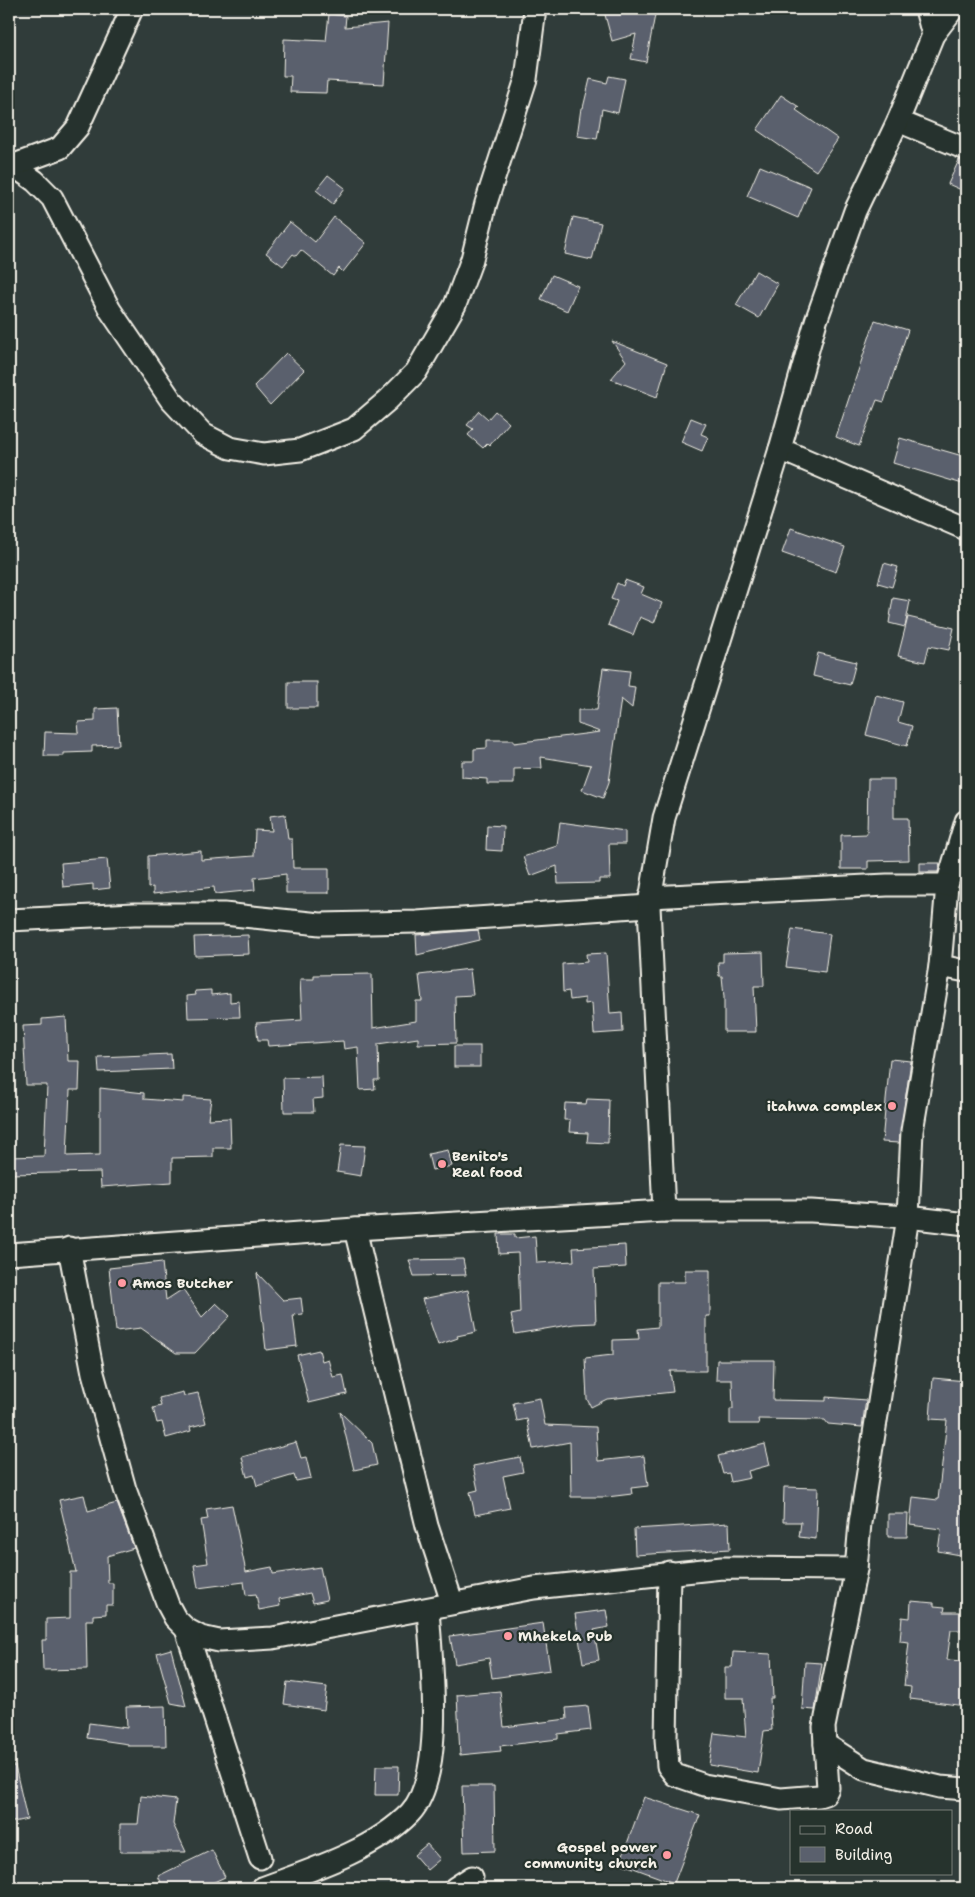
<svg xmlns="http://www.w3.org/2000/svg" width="975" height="1897" viewBox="0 0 975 1897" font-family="'Shantell Sans',sans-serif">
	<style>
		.building { fill: #5a606d; stroke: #f4f1e8 }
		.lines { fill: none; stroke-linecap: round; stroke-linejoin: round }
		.minor-casing { stroke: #f4f1e8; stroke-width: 25 }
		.minor { stroke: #26332d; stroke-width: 21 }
		.poi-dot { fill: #ff9aa2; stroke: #26332d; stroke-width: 2 }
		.labels { text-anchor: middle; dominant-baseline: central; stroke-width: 4.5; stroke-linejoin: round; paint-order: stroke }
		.poi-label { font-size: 14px; font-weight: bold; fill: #f4f1e8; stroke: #26332d; text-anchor: start }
	</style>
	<rect width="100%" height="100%" fill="#303c3a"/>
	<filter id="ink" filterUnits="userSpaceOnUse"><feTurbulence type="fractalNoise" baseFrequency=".02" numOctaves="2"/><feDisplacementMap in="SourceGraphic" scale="10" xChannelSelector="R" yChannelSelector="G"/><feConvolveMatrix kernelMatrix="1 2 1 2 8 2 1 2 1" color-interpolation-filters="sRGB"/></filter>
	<g filter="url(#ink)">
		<g class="building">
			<path d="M624,9L655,15L646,62L631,59L636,34L612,41L604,11Z"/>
			<path d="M329,14L346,16L345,27L388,23L384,84L327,81L326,93L290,92L291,76H283L284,39L326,41Z"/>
			<path d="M609,76L625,79L618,113L602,109L597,139L577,136L581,108H583L590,79L607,83Z"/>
			<path d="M781,95L799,107L796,110L838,139L816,171L757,130Z"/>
			<path d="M959,160L966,161V192L948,184Z"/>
			<path d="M760,166L811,187L798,218L747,196Z"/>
			<path d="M328,175L345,188L333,204L316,190Z"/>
			<path d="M334,217L366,243L343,272L339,268L333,276L301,250L296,256L293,254L283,266L266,253L290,222L315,242Z"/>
			<path d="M573,217L601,223L592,260L565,254Z"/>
			<path d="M756,271L778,284L759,318L736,305Z"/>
			<path d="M552,275L578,286L567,311L541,299Z"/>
			<path d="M875,320L908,330L884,402L877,400L859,446L836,437Z"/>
			<path d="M612,341L667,363L657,397L611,379L626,361Z"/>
			<path d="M286,353L304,370L270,405L254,386Z"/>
			<path d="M479,411L488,419L495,411L509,423L490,445L488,443L483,448L468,435L473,429L467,425Z"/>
			<path d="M691,418L706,424L701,434L708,437L702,451L681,442Z"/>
			<path d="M900,438L966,457V485L893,463Z"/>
			<path d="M791,528L845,547L836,572L782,553Z"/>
			<path d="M884,563L898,567L892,587L878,583Z"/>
			<path d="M625,580L644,587L641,594L662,603L654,623L640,617L633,635L608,625L617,601L611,599L617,583L623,586Z"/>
			<path d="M893,598L910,601L905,627L889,623Z"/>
			<path d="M908,617L954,628L949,650L929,646L925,662L898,656Z"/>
			<path d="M818,653L856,662L850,685L813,676Z"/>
			<path d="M603,668L630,671L628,686L635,687L632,708L621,699L609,782L603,798L582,790L591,765L541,757L542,768L514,769V784H487V779L462,777V761H474V749L487,748V740H514V743L600,732L578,724V710H597Z"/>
			<rect x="288" y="682" width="29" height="26"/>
			<path d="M876,695L903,702L898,722L912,726L907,746L866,735Z"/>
			<path d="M117,708L119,745L92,746V752L64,753V756H44L45,732L79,733L78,722L95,721V709Z"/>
			<path d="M868,779H894V818H908L909,860L868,861V869H841V835L867,834Z"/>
			<path d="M285,814L288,839H292L293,868H329V893H286V874L254,878L255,890L215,894L214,887L153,894V887L148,888V856L201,851V860L254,856L255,830L272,831L270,816Z"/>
			<path d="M560,822L625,831V844H609L610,879H599V883L558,884L557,866L530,876L523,857L557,846Z"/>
			<path d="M487,825L503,826L502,851L486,850Z"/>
			<path d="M107,859L110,888L93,890V884L63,887L61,863Z"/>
			<path d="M920,863H940L938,872H920Z"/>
			<path d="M792,929L830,934L825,972L786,967Z"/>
			<path d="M478,930L480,940L417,955L416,935Z"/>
			<path d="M248,935L249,954L195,956L194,937Z"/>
			<path d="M763,952L764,986H754L756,1032H724V997L722,976H719L718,962H723V953Z"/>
			<path d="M606,953L610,1014L622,1013L623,1032L594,1034L592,1003L585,1004V998L570,1000L569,991L563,992L562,964L587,962L586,954Z"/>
			<path d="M470,969L473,995L455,996L456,1043L418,1044V1038L378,1044L379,1080H374L375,1089L360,1090L358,1047L344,1049L343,1041L268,1046L267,1040H258L256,1023L302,1020L300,979H314V975L372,974L373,1028L416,1021V1001H422L419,975Z"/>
			<path d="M211,990V995L230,993V1002L239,1001L240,1017L188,1018L187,996L196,995L195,991Z"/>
			<path d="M66,1017L68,1061H80L79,1090H70L67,1156L100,1155V1088L144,1093V1099L183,1102V1097L211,1099L208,1119L230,1118L231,1148H213V1157L172,1158V1182L101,1187L100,1172L9,1174V1157L44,1156L47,1085H26L23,1026L42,1025V1019Z"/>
			<rect x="454" y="1046" width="26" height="21"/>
			<path d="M171,1054L172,1069L99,1072L98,1057Z"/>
			<path d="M890,1059L911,1061L899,1143L882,1142Z"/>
			<path d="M322,1077L323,1098L313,1099L314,1112H284L283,1078Z"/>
			<path d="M587,1099L609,1100L608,1143L587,1142L588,1133L569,1132L570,1120H564L565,1103L586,1104Z"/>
			<path d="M341,1145L365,1146L361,1176L337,1172Z"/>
			<path d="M448,1150L452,1166L432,1170L428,1154Z"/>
			<path d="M498,1234H515V1238L535,1236L537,1263L574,1261L573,1248L625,1245L626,1267L594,1269L596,1323L574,1324L515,1334L511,1315L520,1313L518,1253L499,1254Z"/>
			<path d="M463,1259L466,1275L414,1276L409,1260Z"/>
			<path d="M162,1262L166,1300L183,1289L202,1317L216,1303L230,1316L195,1353H176L141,1328L116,1331L109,1268Z"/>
			<path d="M685,1270H710V1316H706V1371H670L673,1392L607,1399L591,1407L587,1399L585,1358L613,1355V1340L639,1339L638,1329L658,1327V1282H685Z"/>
			<path d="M257,1273L283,1300L301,1298L303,1314L293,1315L297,1346L266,1350Z"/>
			<path d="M468,1290L476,1332L457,1336L458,1338L438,1345L422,1299Z"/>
			<path d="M319,1350L322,1361L328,1359L333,1377L343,1375L347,1394L309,1403L297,1355Z"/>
			<path d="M717,1360H774L773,1400L826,1401V1397L866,1400L862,1427L828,1424L825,1420L758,1419L759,1424H730V1409H733L732,1380H716Z"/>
			<path d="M933,1378L966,1381V1404H964L961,1444L966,1445V1556L938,1551L941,1529L910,1525L913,1497L938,1500L947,1420L930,1419Z"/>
			<path d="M183,1392L184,1396L198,1393L206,1423L190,1427L191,1431L166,1438L162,1422L157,1423L153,1408L161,1406L159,1398Z"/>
			<path d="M540,1398L545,1425L596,1427L598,1461L644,1456L648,1486L631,1488L632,1494L607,1497H571L570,1442L533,1449L527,1419L517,1421L513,1403Z"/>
			<path d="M340,1412L372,1443L377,1465L354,1470Z"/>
			<path d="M296,1442L301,1458L306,1457L311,1478L296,1481L294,1475L257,1486L254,1475L247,1477L242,1457Z"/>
			<path d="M765,1444L770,1465L748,1471L750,1478L731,1482L729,1473L723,1474L718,1456Z"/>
			<path d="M520,1457L523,1472L503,1476L510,1508L475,1515L470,1492L478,1490L473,1466Z"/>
			<path d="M784,1487L818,1488L816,1539L799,1537L801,1522H783Z"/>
			<path d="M84,1495L88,1511L117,1503L134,1548L107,1556L108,1583H113V1605H106V1614L93,1615V1620H86L87,1669L43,1670L42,1640H46V1619L70,1618V1572H76L59,1500Z"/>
			<path d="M232,1505L246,1572L272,1567L273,1574L320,1567L327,1600L313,1603L310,1593L279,1599L280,1606L259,1610L256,1594L246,1595L244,1582L198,1588L194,1565L208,1563L201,1520L208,1519L206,1509Z"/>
			<path d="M888,1514H908L907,1537H888Z"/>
			<path d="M729,1523L730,1549L635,1555L634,1529Z"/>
			<path d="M911,1601L934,1603V1606L945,1607L944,1612H962V1630H951L947,1660L966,1661V1706L910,1699L911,1687L904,1686L909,1642L900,1641L902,1617L910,1618Z"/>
			<path d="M606,1610L609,1627L594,1630L599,1660L583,1663L575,1614Z"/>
			<path d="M543,1623L550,1670L492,1678L489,1658L455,1664L450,1636Z"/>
			<path d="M171,1649L186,1706L171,1703L157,1653Z"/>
			<path d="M733,1652L771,1654L773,1698H770L772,1730L764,1731L758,1773L709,1765L714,1733L746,1737L743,1698H725V1667H732Z"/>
			<path d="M805,1662L822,1663L815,1710L802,1709Z"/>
			<path d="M287,1682L327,1687L324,1710L284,1704Z"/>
			<path d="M500,1691L504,1727L567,1719L566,1708L588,1706L591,1730L558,1734V1739L500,1746L501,1751L460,1755L457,1695Z"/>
			<path d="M165,1706L166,1746H128V1744L87,1738L89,1723L127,1728L126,1707Z"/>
			<path d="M9,1766H15L27,1819L9,1823Z"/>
			<path d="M376,1766H399L398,1795H375Z"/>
			<path d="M462,1786H494L495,1851L464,1852Z"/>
			<path d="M141,1796L176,1800L173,1824L186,1852H120V1824H138Z"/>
			<path d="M644,1797L700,1815L674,1883L620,1863Z"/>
			<path d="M427,1844L440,1859L427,1870L414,1855Z"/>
			<path d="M212,1850L225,1877L201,1888H164L158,1876Z"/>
		</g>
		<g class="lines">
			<g class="minor-casing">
				<g id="minor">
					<path d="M926,9L933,35"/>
					<path d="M898,121L966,149"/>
					<path d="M14,166L35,181L52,198L110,310L171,400L203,434L230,448L264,454L300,450L354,429L388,400L416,372L455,305L472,259L486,203L526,79L535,9"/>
					<path d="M9,167L60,148L78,127L132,9"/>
					<path d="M780,449L966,529"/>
					<path d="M966,821L947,885L940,966L912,1131L908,1217L860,1523L856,1569L824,1727L825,1744L864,1769L940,1787L966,1789"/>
					<path d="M650,897L887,885H947"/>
					<path d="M9,920L134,914H224L320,924L417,922L649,906"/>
					<path d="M940,966L966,971"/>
					<path d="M664,1211L649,906L664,818L780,449L816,321L855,211L898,121L933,35L953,9"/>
					<path d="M355,1229L427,1526L452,1602"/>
					<path d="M69,1248L93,1373L125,1489L168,1605L175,1618L186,1629L201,1637L219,1641L273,1638L534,1588L722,1568L856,1569"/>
					<path d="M9,1254L355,1229L664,1211H811L908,1217L966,1224"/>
					<path d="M669,1572L666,1739L668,1766L675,1775L704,1785L781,1799L819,1796L825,1794L828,1788L825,1744"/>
					<path d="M186,1629L260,1858"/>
					<path d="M262,1888C311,1870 373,1851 410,1813C446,1775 431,1659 428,1609"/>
					<path d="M455,1888L472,1877"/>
				</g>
			</g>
			<use href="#minor" class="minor"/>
		</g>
	</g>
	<g class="poi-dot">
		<circle cx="892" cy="1106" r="5"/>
		<circle cx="442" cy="1164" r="5"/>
		<circle cx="122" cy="1283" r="5"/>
		<circle cx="508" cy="1636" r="5"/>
		<circle cx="667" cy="1855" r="5"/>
	</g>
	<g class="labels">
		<g class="poi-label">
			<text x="882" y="1106" text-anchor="end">itahwa complex</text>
			<text x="452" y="1156">Benito's<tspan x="452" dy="16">Real food</tspan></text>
			<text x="132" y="1283">Amos Butcher</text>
			<text x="518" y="1636">Mhekela Pub</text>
			<text x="657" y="1847" text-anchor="end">Gospel power<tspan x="657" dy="16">community church</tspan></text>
		</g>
	</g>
	<rect width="975" height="1897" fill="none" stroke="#26332d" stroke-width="30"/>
	<rect x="15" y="15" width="945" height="1867" fill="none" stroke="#f4f1e8" stroke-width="2" filter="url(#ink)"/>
	<rect x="790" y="1810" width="162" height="65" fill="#26332d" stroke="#787f78"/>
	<rect x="800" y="1826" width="25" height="8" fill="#26332d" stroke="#787f78"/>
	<text x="835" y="1834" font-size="15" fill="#f4f1e8">Road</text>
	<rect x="800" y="1847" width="25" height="15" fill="#5a606d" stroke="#787f78"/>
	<text x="835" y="1860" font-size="15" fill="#f4f1e8">Building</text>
</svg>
